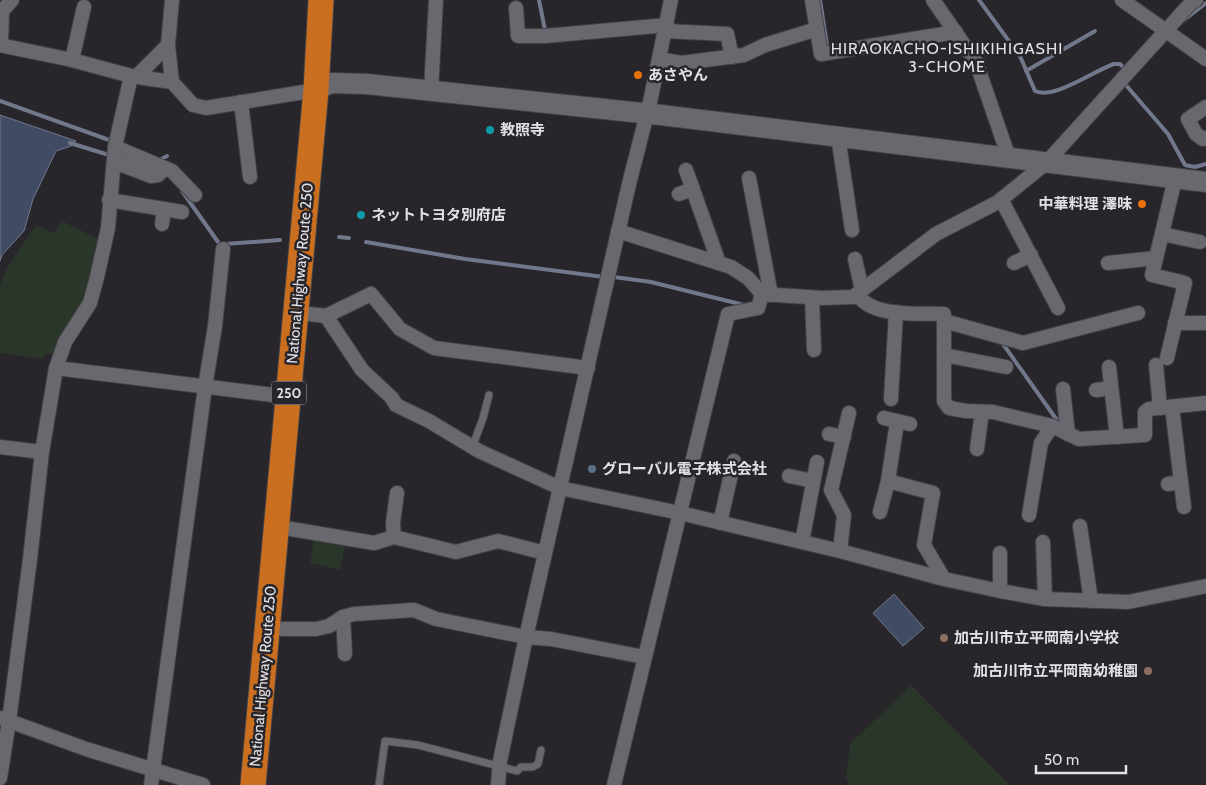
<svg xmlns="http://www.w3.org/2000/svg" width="1206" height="785" viewBox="0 0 1206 785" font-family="Cabin,'Noto Sans JP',sans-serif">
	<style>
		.green { fill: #293629 }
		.water { fill: #404b64; stroke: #71788b }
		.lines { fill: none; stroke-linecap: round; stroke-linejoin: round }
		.stream { stroke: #71788b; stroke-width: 4 }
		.lane-casing { stroke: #424146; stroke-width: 9 }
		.street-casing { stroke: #424146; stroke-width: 16 }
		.secondary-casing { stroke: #424146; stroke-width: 22 }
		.highway-casing { stroke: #424146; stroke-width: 27 }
		.lane { stroke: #6a686f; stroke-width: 7 }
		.street { stroke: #6a686f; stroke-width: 14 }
		.secondary { stroke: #6a686f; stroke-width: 20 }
		.highway { stroke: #c96f1f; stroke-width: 25 }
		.food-dot { fill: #e8710a; stroke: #28252b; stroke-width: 2 }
		.culture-dot { fill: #0f9aa8; stroke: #28252b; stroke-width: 2 }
		.service-dot { fill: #5c6f8a; stroke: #28252b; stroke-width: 2 }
		.education-dot { fill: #8d6e63; stroke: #28252b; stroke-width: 2 }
		.labels { text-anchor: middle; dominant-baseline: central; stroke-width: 5; stroke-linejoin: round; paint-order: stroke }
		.shield { fill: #28252b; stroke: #aaa9ad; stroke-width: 1 }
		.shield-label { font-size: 14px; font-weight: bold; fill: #e2e1e5 }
		.poi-label { font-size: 15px; font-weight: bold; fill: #e2e1e5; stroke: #28252b; text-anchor: start }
		.street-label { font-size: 15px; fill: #e2e1e5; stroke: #28252b }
		.neighbourhood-label { font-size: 16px; letter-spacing: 1px; fill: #e2e1e5; stroke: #28252b }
	</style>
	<rect width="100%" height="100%" fill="#28252b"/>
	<g class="green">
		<path d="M62,221L100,240L87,300L56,355L45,354L43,359L0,353V287L3,277L9,265L36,225L54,233Z"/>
		<path d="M314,538L321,539L320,542L345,546L340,570L310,563Z"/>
		<path d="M911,685L1010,785H849L846,778L850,744Z"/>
	</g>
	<g class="water">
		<path d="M0,115L76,141L71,146L56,151L33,199L24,231L2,255L0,261Z"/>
		<path d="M894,594L924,628L903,646L873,613Z"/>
	</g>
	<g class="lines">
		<g class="stream">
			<path d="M539,0L545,30"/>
			<path d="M820,0L827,45"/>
			<path d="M979,0L1020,56L1035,91C1054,100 1095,70 1114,64H1120L1126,70"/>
			<path d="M1184,20L1206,3"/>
			<path d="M1026,71L1095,31"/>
			<path d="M1125,84L1168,134L1185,165L1195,167L1206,164"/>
			<path d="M0,101L112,141"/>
			<path d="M70,143L109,155"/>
			<path d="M158,161L167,156"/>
			<path d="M182,191L218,242"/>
			<path d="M339,237L349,238"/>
			<path d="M366,242L465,259L604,277"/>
			<path d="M225,244L280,240"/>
			<path d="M614,277L651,282L744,305"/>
			<path d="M1000,342L1003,344L1059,423"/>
		</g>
		<g class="lane-casing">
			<g id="lane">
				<path d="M472,448L483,418L489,395"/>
				<path d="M379,785L385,741L418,745L517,771L521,767H533L538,764L541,750"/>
			</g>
		</g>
		<g class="street-casing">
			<g id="street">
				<path d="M172,0L168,45L172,82"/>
				<path d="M812,0L821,54L956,32"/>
				<path d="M933,0L976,62L1009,158"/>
				<path d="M1122,0L1206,59"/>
				<path d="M516,8L518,36H545L667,25"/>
				<path d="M665,31L727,34L732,57"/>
				<path d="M0,45L72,60L131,76L172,82L193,105L206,108L316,90"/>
				<path d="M1,45L2,11L12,0"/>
				<path d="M659,59L681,63L744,55L765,45L817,29"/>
				<path d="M72,60L84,7"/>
				<path d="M136,77L168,45"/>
				<path d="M431,91L436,0"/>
				<path d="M241,102L250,177"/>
				<path d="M1206,107L1188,119L1196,134L1203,139L1206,138"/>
				<path d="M838,136L852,230"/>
				<path d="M115,147L172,171L195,195"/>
				<path d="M114,162L151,176L158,175L165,168"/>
				<path d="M686,170L719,263"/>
				<path d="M749,178L771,295"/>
				<path d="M679,194L693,189"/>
				<path d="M1001,199L1058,308"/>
				<path d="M109,200L182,212"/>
				<path d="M162,224L164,209"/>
				<path d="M618,231L731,267L748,278L762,294L822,298L853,297L936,234L998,202L1046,163L1191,3L1196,0"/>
				<path d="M1162,234L1200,242"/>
				<path d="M855,259L862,290"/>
				<path d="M1014,263L1031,255"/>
				<path d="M1108,263L1156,258"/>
				<path d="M857,294C872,318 918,313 944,314V401L949,408L966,411L993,412L1052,426L1079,439L1145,435V412L1149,409L1206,403"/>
				<path d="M812,298L814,350"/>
				<path d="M309,314L326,316L371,294L400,329L434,348L588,368"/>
				<path d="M326,316L362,370L392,398L396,405L429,421L479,451L560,488L680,513L840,551L944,579L1000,591L1045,599L1128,602L1206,586"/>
				<path d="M944,321L1023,343L1138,313"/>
				<path d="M1175,323H1206"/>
				<path d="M944,355L1006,367"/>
				<path d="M1167,358L1185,283L1152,275L1175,179"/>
				<path d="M1156,365L1160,408"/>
				<path d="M1109,367L1117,437"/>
				<path d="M56,368L289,397"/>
				<path d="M1063,389L1068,434"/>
				<path d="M1096,390L1111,388"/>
				<path d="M891,399L896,312"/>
				<path d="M1172,407L1184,507"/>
				<path d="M884,418L910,424"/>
				<path d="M829,434L844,437"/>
				<path d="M0,447L42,452"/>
				<path d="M977,449L982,412"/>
				<path d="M789,476L813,481"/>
				<path d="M888,481L933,493L924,545L944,579"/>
				<path d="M1168,484L1181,482"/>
				<path d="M880,512L888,481L897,422"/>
				<path d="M1029,515L1041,443L1052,426"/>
				<path d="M720,523L734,461"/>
				<path d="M1080,526L1091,601"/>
				<path d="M291,529L374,543L394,537L456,552L498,541L545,553"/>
				<path d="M394,537L393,523L397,493"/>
				<path d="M802,542L817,462"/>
				<path d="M1043,542L1045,599"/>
				<path d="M840,551L844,515L831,490L849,413"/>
				<path d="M1000,553V591"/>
				<path d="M343,617L345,654"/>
				<path d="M282,629H316L329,626L343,617L354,614L414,610L436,619L526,637L551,639L644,657"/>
				<path d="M1,718L86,749L203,785"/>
				<path d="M0,778L9,721L30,559L42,452L56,368L65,342L90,303L97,277L108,228L115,147L131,76"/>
				<path d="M151,785L205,387L215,326L223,249"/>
				<path d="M498,785L500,761L526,637L629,184L650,102L671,0"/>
				<path d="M614,785L728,314L758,308L762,294"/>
			</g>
		</g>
		<g class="secondary-casing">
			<path id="secondary" d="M316,90L331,83L367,84L661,115L1206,182"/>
		</g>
		<g class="highway-casing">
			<path id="highway" d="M253,785L316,90L321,0"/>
		</g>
		<use href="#lane" class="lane"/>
		<use href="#street" class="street"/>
		<use href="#secondary" class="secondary"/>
		<use href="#highway" class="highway"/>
	</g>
	<g class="food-dot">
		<circle cx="638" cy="75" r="5"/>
		<circle cx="1142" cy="204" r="5"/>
	</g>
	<g class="culture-dot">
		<circle cx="490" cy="130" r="5"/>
		<circle cx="361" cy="215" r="5"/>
	</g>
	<circle class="service-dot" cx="592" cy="469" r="5"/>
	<g class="education-dot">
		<circle cx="944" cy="638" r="5"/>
		<circle cx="1148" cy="671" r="5"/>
	</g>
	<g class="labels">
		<rect class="shield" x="271.5" y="381.5" width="35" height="23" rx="4"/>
		<g class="shield-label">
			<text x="289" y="393">250</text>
		</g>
		<g class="poi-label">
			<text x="648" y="75">あさやん</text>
			<text x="500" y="130">教照寺</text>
			<text x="1132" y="204" text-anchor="end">中華料理 澤味</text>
			<text x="371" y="215">ネットトヨタ別府店</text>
			<text x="602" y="469">グローバル電子株式会社</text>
			<text x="954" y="638">加古川市立平岡南小学校</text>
			<text x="1138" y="671" text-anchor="end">加古川市立平岡南幼稚園</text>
		</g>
		<g class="street-label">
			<text transform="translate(300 273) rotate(-85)">National Highway Route 250</text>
			<text transform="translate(263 676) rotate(-85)">National Highway Route 250</text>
		</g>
		<g class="neighbourhood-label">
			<text x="947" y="48">HIRAOKACHO-ISHIKIHIGASHI<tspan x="947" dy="18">3-CHOME</tspan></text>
		</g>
	</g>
	<path d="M1036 765v8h90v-8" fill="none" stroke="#e2e1e5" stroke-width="2.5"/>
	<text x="1044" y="765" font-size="15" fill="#e2e1e5" stroke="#28252b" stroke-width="4" paint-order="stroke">50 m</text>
</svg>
